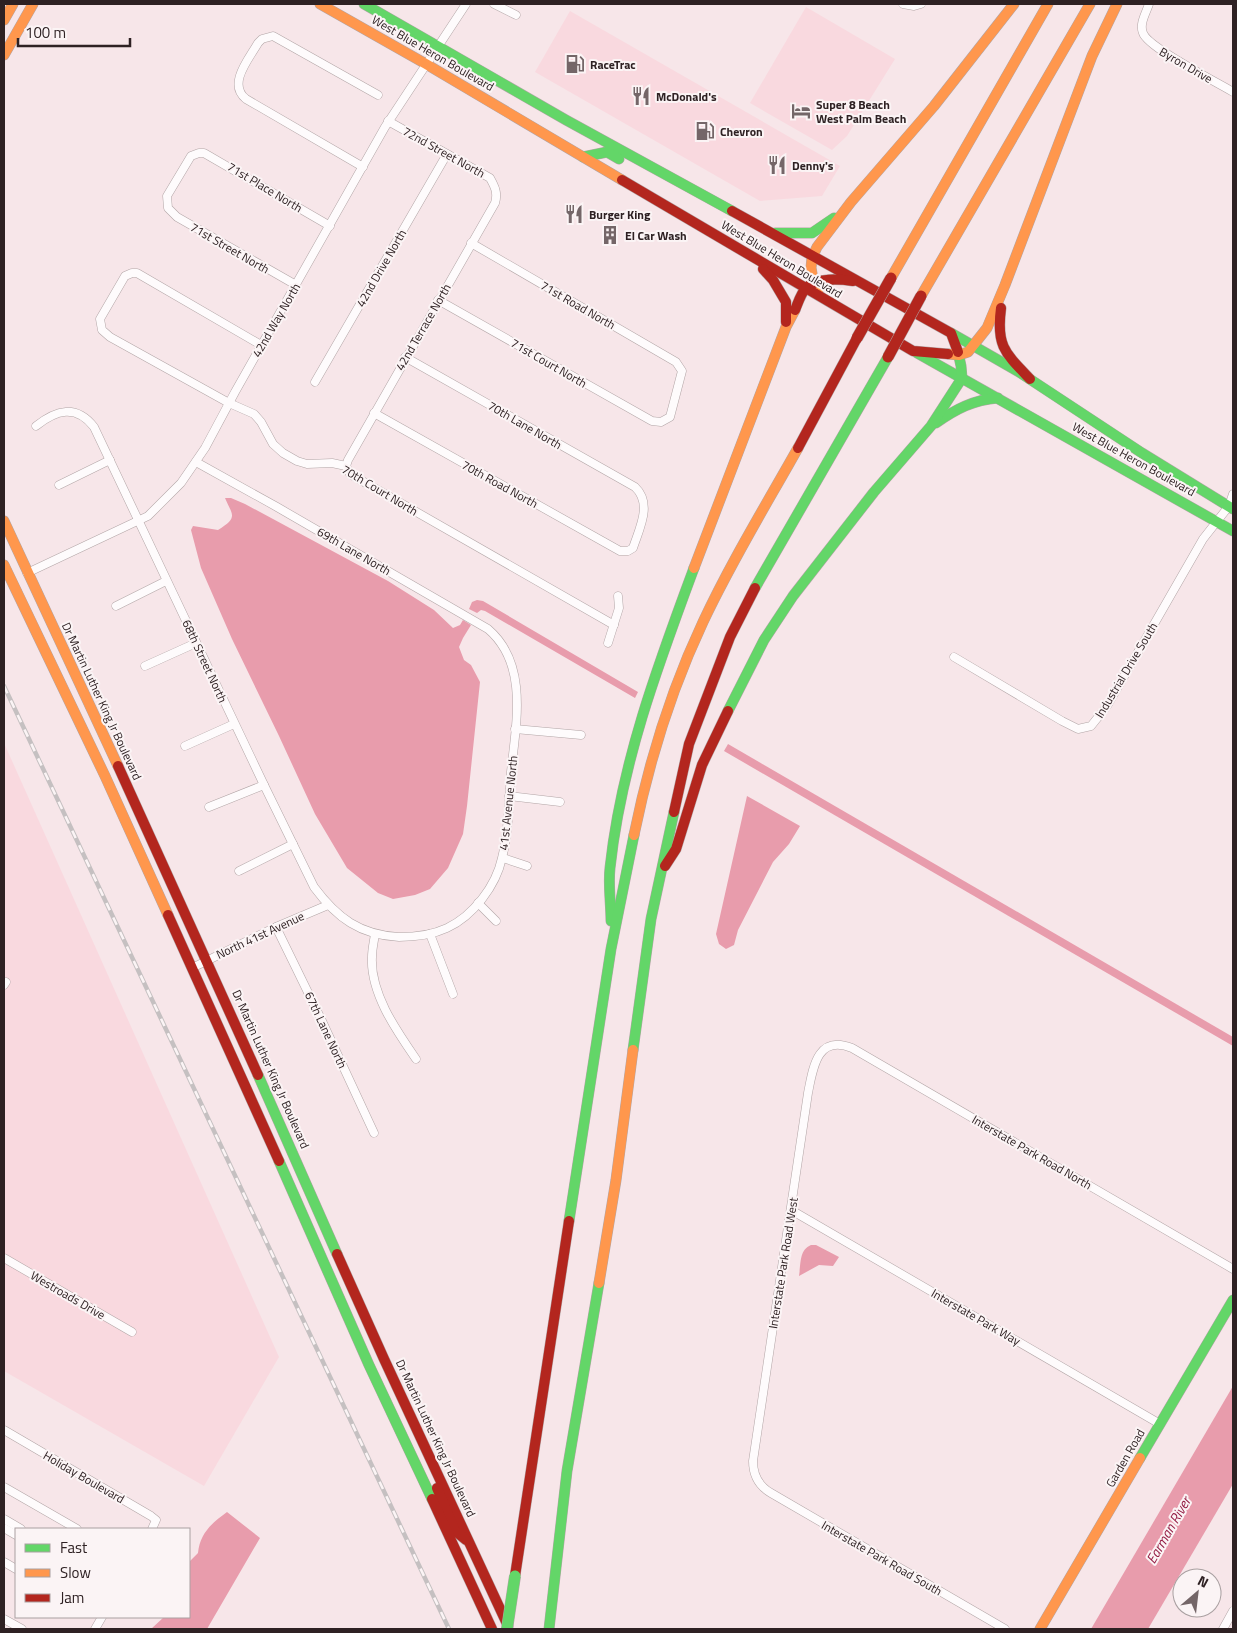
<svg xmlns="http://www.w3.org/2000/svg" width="1237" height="1633" viewBox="0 0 1237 1633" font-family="'Titillium Web',sans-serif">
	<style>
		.built { fill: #f9d9df }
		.water { fill: #e89cac }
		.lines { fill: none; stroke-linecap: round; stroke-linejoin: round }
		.street-casing { stroke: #b2a5a6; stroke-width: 9 }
		.fast-casing { stroke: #b2a5a6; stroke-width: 11 }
		.slow-casing { stroke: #b2a5a6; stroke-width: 11 }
		.jam-casing { stroke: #b2a5a6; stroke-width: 11 }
		.street { stroke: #fefbfc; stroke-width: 8 }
		.fast { stroke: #63d668; stroke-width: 10 }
		.slow { stroke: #ff974d; stroke-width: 10 }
		.jam { stroke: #b3261e; stroke-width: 10 }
		.rail-casing { stroke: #c5c0c1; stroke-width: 4.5 }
		.rail { stroke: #fbf4f5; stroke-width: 2.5; stroke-dasharray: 8; stroke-linecap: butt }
		.fast-bridge-casing { stroke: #b2a5a6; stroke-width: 12; stroke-linecap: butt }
		.jam-bridge-casing { stroke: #b2a5a6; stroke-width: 12; stroke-linecap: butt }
		.fast-bridge { stroke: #63d668; stroke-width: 11 }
		.jam-bridge { stroke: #b3261e; stroke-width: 11 }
		.labels { text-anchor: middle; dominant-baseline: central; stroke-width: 4; stroke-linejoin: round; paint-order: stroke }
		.street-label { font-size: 12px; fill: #2e2123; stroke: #fbf4f5 }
		.poi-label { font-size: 12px; font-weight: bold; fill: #2e2123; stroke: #fbf4f5; text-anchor: start }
		.water-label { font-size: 14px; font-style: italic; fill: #941d44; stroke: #fbf4f5 }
	</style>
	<rect width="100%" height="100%" fill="#f7e6e9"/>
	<g class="built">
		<path d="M806,7L895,59L847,136L832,150L750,103Z"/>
		<path d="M570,11L840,166L822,196L760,201L535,72Z"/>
		<path d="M4,743L279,1357L204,1486L4,1371Z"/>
	</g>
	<g class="water">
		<path d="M225,498H231L245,504L388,581L434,610L453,628L460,625L463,620L471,625L463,638L459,647L464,660L471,665L480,682L467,806L463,834L448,868L430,889L415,895L393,899L378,893L347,868L315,814L279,736L232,639L201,568L191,530L193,526L218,530C239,517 232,515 225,498Z"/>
		<path d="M477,600L483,601L638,692L635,698L485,611L481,610L477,613L469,609L472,602Z"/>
		<path d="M728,744L1233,1037V1046L724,751Z"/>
		<path d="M747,796L800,826L789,844L773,862L738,930L734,945L726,949L719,944L716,934Z"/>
		<path d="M811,1245H816L839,1257L833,1266L819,1265L799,1276C801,1264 799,1250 811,1245Z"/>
		<path d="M1233,1386V1484L1148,1629H1091Z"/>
		<path d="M227,1512L260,1538L207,1629H151L164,1617H189V1562L198,1553C200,1533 212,1523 227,1512Z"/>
	</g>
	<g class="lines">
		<g class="street-casing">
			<g id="street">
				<path d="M494,4L516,15"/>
				<path d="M903,4L914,6L921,4"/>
				<path d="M1149,4C1146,13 1139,24 1143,33C1148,48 1217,82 1233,92"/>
				<path d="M363,167L246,99C227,84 249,59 258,43L262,39L273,36L378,95"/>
				<path d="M296,285L177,217L168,208L167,196L191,156L199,153H204L330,226"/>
				<path d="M438,300L652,421L661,422L670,417L682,371L676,362L471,243"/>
				<path d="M261,345L137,273H132L125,276L100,319L102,330L110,337L229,403L254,414L261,422L273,444L283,453L297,461L307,464L332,463L346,466L350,474L614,625"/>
				<path d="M315,382L447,154"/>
				<path d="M374,413L620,551H628L633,548C639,529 653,504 635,487L405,357"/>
				<path d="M36,426C56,410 76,404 94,427L264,785L314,887C337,918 360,935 399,937C415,937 432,935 447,928C473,916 496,886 502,858C509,831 509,800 511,772C516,724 529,664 488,629L277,507L196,462"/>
				<path d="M346,466L348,460L495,203C498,193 495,187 490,178L388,121"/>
				<path d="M59,485L110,460"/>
				<path d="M27,573L148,516L181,483L205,448L235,392L385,127L466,4"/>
				<path d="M116,606L166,581"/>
				<path d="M608,643L619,608L618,596"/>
				<path d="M954,657L1062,721L1078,729L1091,726L1107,706L1203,539L1229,506L1233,494"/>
				<path d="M145,666L196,643"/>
				<path d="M515,729L581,735"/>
				<path d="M185,746L234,724"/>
				<path d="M509,796L560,802"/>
				<path d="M209,807L264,785"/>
				<path d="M503,858L527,866"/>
				<path d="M239,871L293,844"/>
				<path d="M478,903L496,921"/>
				<path d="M276,927L322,1021L374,1133"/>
				<path d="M375,934C374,941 372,949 372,957C370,993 396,1030 416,1059"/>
				<path d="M430,934L453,994"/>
				<path d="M192,968L276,927L328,905"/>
				<path d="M4,985L6,982"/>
				<path d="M791,1210L1160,1424"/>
				<path d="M4,1258L132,1332"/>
				<path d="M4,1430L151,1516L156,1520L152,1529"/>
				<path d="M4,1487L77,1529"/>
				<path d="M4,1519L21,1529"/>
				<path d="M4,1528L16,1535"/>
				<path d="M4,1562L16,1569"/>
				<path d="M4,1619L22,1629"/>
				<path d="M95,1629L102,1617"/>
				<path d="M1005,1629L771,1493C759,1486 753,1475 753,1461L808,1093C813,1068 817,1034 852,1048L1233,1269"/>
				<path d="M1223,1629L1233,1611"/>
			</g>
		</g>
		<g class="fast-casing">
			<g id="fast">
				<path d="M364,4L566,120L732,211"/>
				<path d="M583,157L607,152L619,159"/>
				<path d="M775,233H812L834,218"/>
				<path d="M951,333L1019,372L1142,453L1233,509"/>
				<path d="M917,353L1233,531"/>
				<path d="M936,423C956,409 973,400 998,398"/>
				<path d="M755,588L888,357"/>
				<path d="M728,711L764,640L793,596L874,492L931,426L962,378L961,366L958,352"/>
				<path d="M611,921C611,904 608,885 610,868C621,764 658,665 694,568"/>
				<path d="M633,1050L651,919L674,812"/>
				<path d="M258,1075L337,1254"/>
				<path d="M279,1161L369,1365L432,1499"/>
				<path d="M569,1221L611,949L634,835"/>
				<path d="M1140,1458L1233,1300"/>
				<path d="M549,1629L567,1471L599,1283"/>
			</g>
		</g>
		<g class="slow-casing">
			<g id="slow">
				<path d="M320,4L426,64L622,180"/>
				<path d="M4,20L13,4"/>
				<path d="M4,55L33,4"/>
				<path d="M891,278L1048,4"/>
				<path d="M818,290L813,279L811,268L812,258L817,247L851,202L934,106L1014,4"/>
				<path d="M921,296L1090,4"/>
				<path d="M948,354L959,355L968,352L987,328L1005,285L1092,56L1117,4"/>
				<path d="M4,521L118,766"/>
				<path d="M4,565L105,776L168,915"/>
				<path d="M694,568L786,327L795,310"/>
				<path d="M634,835C649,761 671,690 703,622C731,562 766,505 798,448"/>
				<path d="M599,1283L616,1180L633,1050"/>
				<path d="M1040,1629L1140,1458"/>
			</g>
		</g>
		<g class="jam-casing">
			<g id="jam">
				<path d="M622,180L913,351L948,354"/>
				<path d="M732,211L951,333L958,352"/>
				<path d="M763,269L773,280L786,302V322"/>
				<path d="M1001,308C996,346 1005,353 1030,379"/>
				<path d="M795,310C798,303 801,293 806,288C818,277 839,279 853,281"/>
				<path d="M798,448L857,338"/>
				<path d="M118,766L258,1075"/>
				<path d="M674,812L689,744L730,637L755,588"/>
				<path d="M665,866L676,849L702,765L728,711"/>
				<path d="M168,915L279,1161"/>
				<path d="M337,1254L384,1359L508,1626"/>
				<path d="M437,1488L455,1531L466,1540"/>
				<path d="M432,1499L492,1629"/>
				<path d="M515,1576L569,1221"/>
			</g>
		</g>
		<use href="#street" class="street"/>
		<use href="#fast" class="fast"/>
		<use href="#slow" class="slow"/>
		<use href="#jam" class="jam"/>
		<g class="rail-casing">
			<path id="rail" d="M4,686L449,1629"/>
		</g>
		<use href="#rail" class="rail"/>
		<g class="fast-bridge-casing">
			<path id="fast-bridge" d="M507,1629L515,1576"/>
		</g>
		<g class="jam-bridge-casing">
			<g id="jam-bridge">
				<path d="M857,338L891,278"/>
				<path d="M888,357L921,296"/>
			</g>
		</g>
		<use href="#fast-bridge" class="fast-bridge"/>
		<use href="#jam-bridge" class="jam-bridge"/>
	</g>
	<defs>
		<g id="fuel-bare" transform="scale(1.5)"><path d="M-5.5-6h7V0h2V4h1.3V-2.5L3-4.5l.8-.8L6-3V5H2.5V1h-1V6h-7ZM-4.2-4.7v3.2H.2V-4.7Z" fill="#746668" stroke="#fbf4f5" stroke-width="2.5" paint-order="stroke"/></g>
		<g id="restaurant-bare" transform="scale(1.5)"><path d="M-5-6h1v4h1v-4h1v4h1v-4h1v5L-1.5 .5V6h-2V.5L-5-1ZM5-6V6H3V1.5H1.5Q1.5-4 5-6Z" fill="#746668" stroke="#fbf4f5" stroke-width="2.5" paint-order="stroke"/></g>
		<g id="hotel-bare" transform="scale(1.5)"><path d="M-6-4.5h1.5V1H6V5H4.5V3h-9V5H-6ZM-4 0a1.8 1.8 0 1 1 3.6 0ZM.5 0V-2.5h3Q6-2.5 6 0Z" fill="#746668" stroke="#fbf4f5" stroke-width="2.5" paint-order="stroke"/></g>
		<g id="building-bare" transform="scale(1.5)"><path d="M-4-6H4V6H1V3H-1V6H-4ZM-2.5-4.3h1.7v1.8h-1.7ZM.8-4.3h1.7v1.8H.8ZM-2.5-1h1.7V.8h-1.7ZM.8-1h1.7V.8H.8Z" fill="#746668" stroke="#fbf4f5" stroke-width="2.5" paint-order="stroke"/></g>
	</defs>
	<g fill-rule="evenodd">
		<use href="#fuel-bare" x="575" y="64"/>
		<use href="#restaurant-bare" x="641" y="96"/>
		<use href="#hotel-bare" x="801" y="111"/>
		<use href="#fuel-bare" x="705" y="131"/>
		<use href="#restaurant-bare" x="777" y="165"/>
		<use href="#restaurant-bare" x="574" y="214"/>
		<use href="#building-bare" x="610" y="235"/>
	</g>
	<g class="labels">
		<g class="street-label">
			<text transform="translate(433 53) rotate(30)">West Blue Heron Boulevard</text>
			<text transform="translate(1186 65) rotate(30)">Byron Drive</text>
			<text transform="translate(444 152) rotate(29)">72nd Street North</text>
			<text transform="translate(265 187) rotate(31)">71st Place North</text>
			<text transform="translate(230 248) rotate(30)">71st Street North</text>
			<text transform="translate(782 259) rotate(31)">West Blue Heron Boulevard</text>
			<text transform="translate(381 268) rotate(-60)">42nd Drive North</text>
			<text transform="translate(578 305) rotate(30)">71st Road North</text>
			<text transform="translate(276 320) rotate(-60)">42nd Way North</text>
			<text transform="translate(423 327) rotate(-60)">42nd Terrace North</text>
			<text transform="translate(549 363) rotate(30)">71st Court North</text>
			<text transform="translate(525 425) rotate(30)">70th Lane North</text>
			<text transform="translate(1134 459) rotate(29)">West Blue Heron Boulevard</text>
			<text transform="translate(500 484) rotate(29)">70th Road North</text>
			<text transform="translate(380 490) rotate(31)">70th Court North</text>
			<text transform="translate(354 551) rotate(30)">69th Lane North</text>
			<text transform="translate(205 661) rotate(65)">68th Street North</text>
			<text transform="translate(1126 670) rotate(-59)">Industrial Drive South</text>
			<text transform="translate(102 701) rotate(65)">Dr Martin Luther King Jr Boulevard</text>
			<text transform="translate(508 803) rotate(-84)">41st Avenue North</text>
			<text transform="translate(260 935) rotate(-25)">North 41st Avenue</text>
			<text transform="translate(326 1030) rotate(65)">67th Lane North</text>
			<text transform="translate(271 1069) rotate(66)">Dr Martin Luther King Jr Boulevard</text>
			<text transform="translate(1032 1152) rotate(30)">Interstate Park Road North</text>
			<text transform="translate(783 1263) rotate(-81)">Interstate Park Road West</text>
			<text transform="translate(68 1295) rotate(30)">Westroads Drive</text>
			<text transform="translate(976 1317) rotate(30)">Interstate Park Way</text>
			<text transform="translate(436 1438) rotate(65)">Dr Martin Luther King Jr Boulevard</text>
			<text transform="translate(1125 1458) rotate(-60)">Garden Road</text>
			<text transform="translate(84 1477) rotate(30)">Holiday Boulevard</text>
			<text transform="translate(882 1558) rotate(30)">Interstate Park Road South</text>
		</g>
		<g class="poi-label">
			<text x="590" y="64">RaceTrac</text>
			<text x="656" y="96">McDonald's</text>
			<text x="816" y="104">Super 8 Beach<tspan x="816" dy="14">West Palm Beach</tspan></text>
			<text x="720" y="131">Chevron</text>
			<text x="792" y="165">Denny's</text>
			<text x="589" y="214">Burger King</text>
			<text x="625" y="235">El Car Wash</text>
		</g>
		<g class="water-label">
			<text transform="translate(1168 1530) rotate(-60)">Earman River</text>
		</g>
	</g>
	<rect width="1237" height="1633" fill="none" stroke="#2e2123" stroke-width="10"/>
	<rect x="15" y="1528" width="175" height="90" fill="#fbf4f5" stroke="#a9a0a1"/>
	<rect x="25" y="1544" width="25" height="8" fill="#63d668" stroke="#a9a0a1"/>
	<text x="60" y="1553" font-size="15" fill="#2e2123">Fast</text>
	<rect x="25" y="1569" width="25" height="8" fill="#ff974d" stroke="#a9a0a1"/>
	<text x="60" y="1578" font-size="15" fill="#2e2123">Slow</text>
	<rect x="25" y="1594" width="25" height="8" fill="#b3261e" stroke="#a9a0a1"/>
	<text x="60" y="1603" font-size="15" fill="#2e2123">Jam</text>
	<g transform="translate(1197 1593) rotate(28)"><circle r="24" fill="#fbf4f5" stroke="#a9a0a1"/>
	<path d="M0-4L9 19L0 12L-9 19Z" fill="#746668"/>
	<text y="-8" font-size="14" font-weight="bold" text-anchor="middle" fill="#2e2123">N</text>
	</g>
	<path d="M18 38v8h112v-8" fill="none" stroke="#2e2123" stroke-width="2.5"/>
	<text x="25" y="38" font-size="15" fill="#2e2123" stroke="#fbf4f5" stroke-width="4" paint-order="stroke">100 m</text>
</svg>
